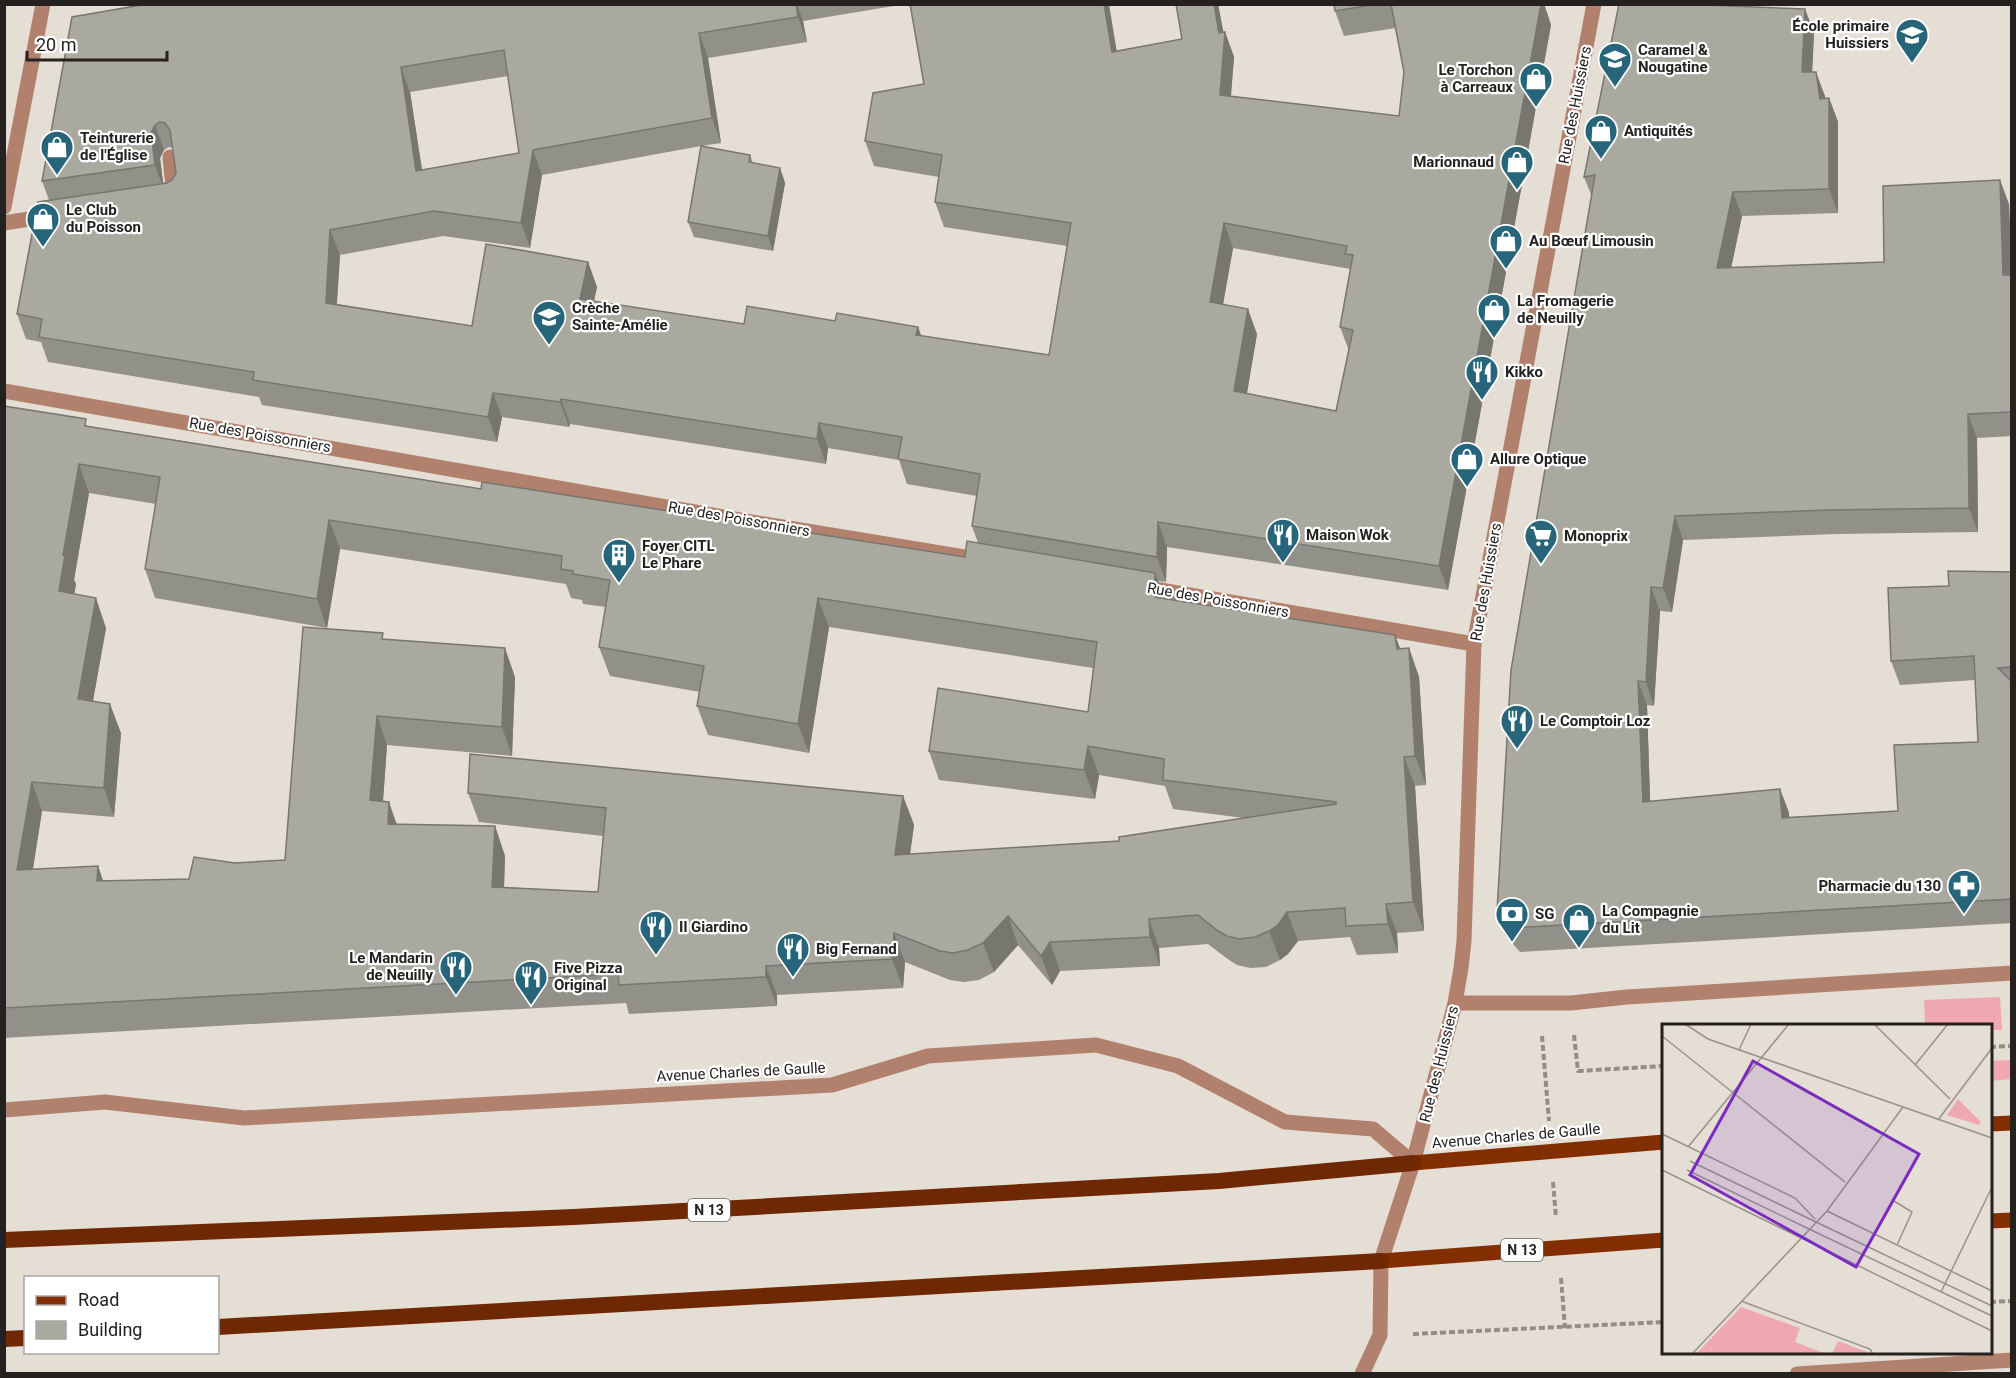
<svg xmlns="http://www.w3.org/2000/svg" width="2016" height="1378" viewBox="0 0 2016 1378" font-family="Roboto,sans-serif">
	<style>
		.green { fill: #f0a8b0 }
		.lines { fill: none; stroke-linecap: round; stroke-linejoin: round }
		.path { stroke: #938d87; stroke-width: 4; stroke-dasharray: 6 3; stroke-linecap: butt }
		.service { stroke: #b2816e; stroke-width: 15 }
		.minor { stroke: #b2816e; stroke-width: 15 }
		.primary { stroke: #822e00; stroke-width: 15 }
		.trunk { stroke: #6e2804; stroke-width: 16 }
		.wall { fill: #929189; fill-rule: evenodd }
		.shaded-wall { fill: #77766f }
		.building { fill: #aaa99f; stroke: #77766f; stroke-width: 1.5; fill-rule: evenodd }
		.labels { text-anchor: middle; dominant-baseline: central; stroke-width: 4.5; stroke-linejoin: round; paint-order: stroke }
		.shield { fill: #fff; stroke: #666462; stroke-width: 1.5 }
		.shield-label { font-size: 14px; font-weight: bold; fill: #24211e }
		.poi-label { font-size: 15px; font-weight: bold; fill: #24211e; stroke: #fff; text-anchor: start }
		.street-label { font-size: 15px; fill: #24211e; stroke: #fff }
		.inset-road { fill: none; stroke: #98928c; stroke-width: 1.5 }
		.view { fill: #7b2cbf; fill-opacity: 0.15; stroke: #7b2cbf; stroke-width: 3 }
		.inset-edge { fill: none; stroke: #24211e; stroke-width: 3 }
	</style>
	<rect width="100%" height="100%" fill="#e5ded5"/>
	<g class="green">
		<path d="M2000,997L2002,1030H1991L1990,1026L1925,1025L1924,1000Z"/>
		<path d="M2011,1060V1079L1991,1081V1061Z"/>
	</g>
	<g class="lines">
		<g class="path">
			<path d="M1574,1035L1578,1071L1664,1066"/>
			<path d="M1542,1036L1549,1121"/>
			<path d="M1990,1047L2012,1046"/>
			<path d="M1553,1182L1556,1217"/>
			<path d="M1561,1278L1565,1328"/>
			<path d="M1990,1302L2012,1301"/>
			<path d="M1413,1334L1664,1322"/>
		</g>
		<g class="service">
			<path d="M170,157L174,198"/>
			<path d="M4,223L55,215"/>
		</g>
		<g class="minor">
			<path d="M4,207L43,4"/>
			<path d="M4,391L764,524L983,560"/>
			<path d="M1143,587L1474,644"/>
			<path d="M1455,1003H1571L1627,997L2012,973"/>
			<path d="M4,1110L105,1102L244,1118L832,1085L928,1056L1096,1045L1178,1066L1285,1122L1373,1129L1413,1163"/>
			<path d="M1362,1374L1380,1335L1381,1261L1413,1163L1455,1003L1461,968L1464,941L1474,644L1594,4"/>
			<path d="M1797,1374L2012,1360"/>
		</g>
		<g class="primary">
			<path d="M1990,1124L2012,1123"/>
			<path d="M1413,1163L1664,1142"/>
			<path d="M1990,1221L2012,1220"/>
			<path d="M1381,1261L1664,1240"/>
		</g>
		<g class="trunk">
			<path d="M4,1240L574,1217L1219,1181L1413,1163"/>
			<path d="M218,1327L1381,1261"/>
			<path d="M4,1339L26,1338"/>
		</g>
	</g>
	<g class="wall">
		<path d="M147,4H906L803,21L807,42L708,58L721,143L701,146L750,155L753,163L780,168L785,183L773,251L694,237L688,222L701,146L542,175L530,248L443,236L340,255L337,304L472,326L588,262L597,287L594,301L744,324L835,321L918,327L921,336L1049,355L1067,246L944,227L935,202L939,177L874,166L865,141L1117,51L1182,39L1218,4L1223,32H1225L1234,57L1231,96L1399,116L1404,72L1396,28L1344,36L1335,11L1334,4H1544L1551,25L1448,590L1167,547L1166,582L1158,581L1165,599L1395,635L1400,649L1409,648L1419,677L1426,785L1415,786L1424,931L1397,933L1398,953L1357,955L1350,937L1298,941L1288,954L1280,960L1266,967L1250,968L1237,965L1229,960L1208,944L1159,948L1160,966L1060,971L1052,985L1018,945L994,972L979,980L964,982L950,980L905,962L903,988L777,995V1006L629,1014L626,1003L4,1038V406L89,426L481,489L965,557L978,543L972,526L977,496L907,484L899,460L828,448L826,464L570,424L569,427L502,417L497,442L262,405L259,397L48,362L41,342L26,339L17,314L49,200L42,181ZM508,76L519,153L422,170L410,92ZM169,147L173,148L176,173L172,180L163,183L160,158L164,150ZM1233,248L1350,269L1340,327L1349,351L1336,411L1247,393L1257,334L1223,304ZM89,493L156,504L145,569L155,598L327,628L340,549L566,584L571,598L582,600L583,604L606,607L599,647L610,676L700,692L697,706L708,735L809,753L829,627L1093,668L1088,712L929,751L939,780L1095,799L1099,775L1165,786L1173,809L1244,818L1119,841L910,854L914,825L903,796L468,793L479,822L603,836L598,892L504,887L505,856L495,826L397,824L383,801L387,745L512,756L515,677L385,639L285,860L235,863L189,879L103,881L98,866L33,869L42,811L114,817L121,733L93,701L106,628L74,594L76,584L74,580Z"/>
		<path d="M1805,9L1814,33L1812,72H1816L1825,99L1829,98L1838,122V213L1742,216L1731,268L1884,262L2009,204L2012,275V436L1977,438L1978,532L1836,534L1683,540L1672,612L1660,611L1654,706L1647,705L1650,801L1780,789L1789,813V817L1898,811L1978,742L1975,680L1900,685L1891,661L1949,586L2012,572V923L1520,952L1505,935L1497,911L1592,197L1584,177Z"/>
	</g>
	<g class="shaded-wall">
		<path d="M796,4H797L803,21L807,42L798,17Z"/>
		<path d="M1104,4H1109L1121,77L1112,52Z"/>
		<path d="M1214,4H1218L1225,40V32L1234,57L1229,119L1220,95L1219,33Z"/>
		<path d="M1541,4H1544L1551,25L1448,590L1439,566Z"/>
		<path d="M1805,9L1814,33L1811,96L1802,72Z"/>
		<path d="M699,33L708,58L721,143L712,118Z"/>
		<path d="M401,67L410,92L426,196L416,171Z"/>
		<path d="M1816,72L1825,96L1829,123L1820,99Z"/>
		<path d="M1829,98L1838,122V213L1829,189Z"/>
		<path d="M155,125L164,150L160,158L164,190L155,165L151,133Z"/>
		<path d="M533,150L542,175L530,248L521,223Z"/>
		<path d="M780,168L785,183L773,251L768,236Z"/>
		<path d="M2000,180L2009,204L2012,282L2003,275Z"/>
		<path d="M1733,192L1742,216L1726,292L1717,268Z"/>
		<path d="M1224,223L1233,248L1219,327L1210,302Z"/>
		<path d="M330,230L340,255L335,328L326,303Z"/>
		<path d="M588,262L597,287L589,323L580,299Z"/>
		<path d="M1248,309L1257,334L1243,416L1234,391Z"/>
		<path d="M918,327L927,352L916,335Z"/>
		<path d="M493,393L502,417L497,442L488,417Z"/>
		<path d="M561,399L570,424L569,427L560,402Z"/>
		<path d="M1968,414L1977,438L1978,532L1969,508Z"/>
		<path d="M819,423L828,448L826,464L817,439Z"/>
		<path d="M79,464L89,493L74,580L76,584L70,620L59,591L63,555Z"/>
		<path d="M1675,516L1683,540L1672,612L1663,588Z"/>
		<path d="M329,520L340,549L327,628L317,599Z"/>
		<path d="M1158,522L1167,547L1166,582L1157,557Z"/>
		<path d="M1155,573L1166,602L1155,597Z"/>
		<path d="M1651,587L1660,611L1654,706L1646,682Z"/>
		<path d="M96,598L106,628L88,728L78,699Z"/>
		<path d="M818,598L829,627L809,753L798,724Z"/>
		<path d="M1395,635L1406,664L1397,649Z"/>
		<path d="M505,648L515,677L512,756L502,727Z"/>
		<path d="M1409,648L1419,677L1426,785L1415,756Z"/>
		<path d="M1638,681L1647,705L1651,826L1643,802Z"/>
		<path d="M110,704L121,733L114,817L104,788Z"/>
		<path d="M377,716L387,745L381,829L370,800Z"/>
		<path d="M1088,746L1099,775L1095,799L1084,770Z"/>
		<path d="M1404,757L1415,786L1424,931L1413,902Z"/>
		<path d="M32,782L42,811L28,899L17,870Z"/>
		<path d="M1780,789L1789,813L1791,842L1782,818Z"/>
		<path d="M903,796L914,825L906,884L895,855Z"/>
		<path d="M389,802L399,831L388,824Z"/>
		<path d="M495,826L505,856L503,916L492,887Z"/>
		<path d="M98,866L108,895L97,881Z"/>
		<path d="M1386,904L1397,933L1398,953L1388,924Z"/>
		<path d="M1287,912L1298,941L1288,954L1280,960L1269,931Z"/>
		<path d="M1008,916L1018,945L994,972L983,943Z"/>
		<path d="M1149,919L1159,948L1160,966L1150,937Z"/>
		<path d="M894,933L905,962L903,988L892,959Z"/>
		<path d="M1050,942L1060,971L1052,985L1041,956Z"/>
		<path d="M766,966L777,995V1006L766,977Z"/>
	</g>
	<g class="building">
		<path d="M147,4H796L798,17L699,33L712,118L533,150L521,223L434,211L330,230L326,303L472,326L486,244L588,262L580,299L744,324L747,306L835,321L837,313L918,327L916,335L1049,355L1071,223L935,202L942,155L865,141L873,93L924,84L910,4H1104L1112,52L1182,39L1176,4H1214L1219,33L1225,32L1220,95L1399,116L1404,72L1391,4H1541L1439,566L1158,522L1157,557L972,526L980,474L898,459L902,437L819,423L817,439L561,399L560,402L493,393L488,417L253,380L254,372L39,337L42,319L17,314L38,202L167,183L172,180L176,173L170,130L165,123L160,122L155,125L151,133L155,165L42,181L72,17ZM504,50L519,153L416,171L401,67ZM1224,223L1347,246L1345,254L1353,255L1340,327L1353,330L1336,411L1234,391L1248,309L1210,302Z"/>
		<path d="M1334,4H1377L1335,11Z"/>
		<path d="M1619,4H1681L1805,9L1802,72H1816L1820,99L1829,98V189L1733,192L1717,268L1884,262L1883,186L2000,180L2003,275H2012V412L1968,414L1969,508L1827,510L1675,516L1663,588L1651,587L1646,682L1638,681L1643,802L1780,789L1782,818L1898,811L1894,745L1978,742L1974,656L1891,661L1888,588L1949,586L1948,571L2012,572V667L1998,668L2012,682V899L1512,928L1497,911L1511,670L1595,175L1584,177Z"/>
		<path d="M701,146L750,155L749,162L780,168L768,236L688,222Z"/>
		<path d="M4,406L86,419L85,426L481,489L482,482L965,557L967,541L1155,573V597L1395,635L1397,649L1409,648L1415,756L1404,757L1413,902L1386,904L1388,924L1346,926L1345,908L1287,912L1278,925L1269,931L1255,937L1239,939L1227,936L1218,931L1198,915L1149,919L1150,937L1050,942L1041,956L1008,916L983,943L968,950L953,953L940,951L894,933L892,959L766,966V977L619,985L618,974L4,1008ZM79,464L160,477L145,569L317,599L329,520L562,556L561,569L573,571V574L610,580L599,647L704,666L697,706L798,724L818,598L1097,642L1088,712L938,688L929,751L1084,770L1088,746L1164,759L1163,780L1336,802V804L1119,837V841L895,855L903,796L470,754L468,793L606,808L598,892L492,887L495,826L388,824L389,802L370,800L377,716L502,727L505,648L382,639L383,633L303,627L285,860L235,863L194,857L189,879L97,881L98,866L17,870L32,782L104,788L110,704L78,699L96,598L59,591L65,555H63Z"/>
	</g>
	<defs>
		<g id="school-pin" transform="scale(1.725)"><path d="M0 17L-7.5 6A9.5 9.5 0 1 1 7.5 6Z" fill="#26657a" stroke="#fff"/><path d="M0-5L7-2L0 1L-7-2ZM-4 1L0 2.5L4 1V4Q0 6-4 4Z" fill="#fff"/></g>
		<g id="shop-pin" transform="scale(1.725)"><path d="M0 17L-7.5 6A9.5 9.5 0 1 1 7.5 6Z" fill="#26657a" stroke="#fff"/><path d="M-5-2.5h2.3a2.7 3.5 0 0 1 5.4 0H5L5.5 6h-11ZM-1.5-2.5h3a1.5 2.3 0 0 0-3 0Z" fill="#fff"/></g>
		<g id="restaurant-pin" transform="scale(1.725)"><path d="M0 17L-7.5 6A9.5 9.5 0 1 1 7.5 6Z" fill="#26657a" stroke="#fff"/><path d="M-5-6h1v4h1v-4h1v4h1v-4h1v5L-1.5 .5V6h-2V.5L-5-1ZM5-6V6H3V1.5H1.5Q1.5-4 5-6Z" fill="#fff"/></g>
		<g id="supermarket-pin" transform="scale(1.725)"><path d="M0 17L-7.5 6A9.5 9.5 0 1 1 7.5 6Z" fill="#26657a" stroke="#fff"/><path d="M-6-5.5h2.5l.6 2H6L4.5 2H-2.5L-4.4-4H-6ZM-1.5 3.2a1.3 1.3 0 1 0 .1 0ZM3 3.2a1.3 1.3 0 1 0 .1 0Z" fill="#fff"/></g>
		<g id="building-pin" transform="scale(1.725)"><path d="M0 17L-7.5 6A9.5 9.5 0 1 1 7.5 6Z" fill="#26657a" stroke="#fff"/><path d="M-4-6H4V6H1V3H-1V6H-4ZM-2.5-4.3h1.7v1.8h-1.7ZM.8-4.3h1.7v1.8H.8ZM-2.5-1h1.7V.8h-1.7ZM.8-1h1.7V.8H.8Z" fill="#fff"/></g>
		<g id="pharmacy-pin" transform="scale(1.725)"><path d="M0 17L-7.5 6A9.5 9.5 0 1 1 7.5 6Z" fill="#26657a" stroke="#fff"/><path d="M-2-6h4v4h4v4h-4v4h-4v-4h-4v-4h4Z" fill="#fff"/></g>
		<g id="bank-pin" transform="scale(1.725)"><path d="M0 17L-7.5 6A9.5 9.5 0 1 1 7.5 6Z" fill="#26657a" stroke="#fff"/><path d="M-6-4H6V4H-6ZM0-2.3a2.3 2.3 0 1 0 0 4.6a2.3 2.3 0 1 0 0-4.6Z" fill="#fff"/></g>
	</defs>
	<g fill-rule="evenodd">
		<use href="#school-pin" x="1912" y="35"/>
		<use href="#school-pin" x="1615" y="59"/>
		<use href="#shop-pin" x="1536" y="79"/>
		<use href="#shop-pin" x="1601" y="131"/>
		<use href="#shop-pin" x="57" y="147"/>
		<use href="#shop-pin" x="1517" y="162"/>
		<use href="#shop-pin" x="43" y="219"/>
		<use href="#shop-pin" x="1506" y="241"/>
		<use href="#shop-pin" x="1494" y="310"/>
		<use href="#school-pin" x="549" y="317"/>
		<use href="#restaurant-pin" x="1482" y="372"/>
		<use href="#shop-pin" x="1467" y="459"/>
		<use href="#restaurant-pin" x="1283" y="535"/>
		<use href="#supermarket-pin" x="1541" y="536"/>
		<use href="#building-pin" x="619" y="555"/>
		<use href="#restaurant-pin" x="1517" y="721"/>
		<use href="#pharmacy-pin" x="1964" y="886"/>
		<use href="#bank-pin" x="1512" y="914"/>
		<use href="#shop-pin" x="1579" y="920"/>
		<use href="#restaurant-pin" x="656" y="927"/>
		<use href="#restaurant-pin" x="793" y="949"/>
		<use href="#restaurant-pin" x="456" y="967"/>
		<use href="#restaurant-pin" x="531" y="977"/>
	</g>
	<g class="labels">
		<g class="shield">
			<rect x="688" y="1199" width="42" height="22" rx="4.5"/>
			<rect x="1501" y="1239" width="42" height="22" rx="4.5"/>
		</g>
		<g class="shield-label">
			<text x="709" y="1210">N 13</text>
			<text x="1522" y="1250">N 13</text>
		</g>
		<g class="poi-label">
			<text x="1889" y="26" text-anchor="end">École primaire<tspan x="1889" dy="17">Huissiers</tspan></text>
			<text x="1638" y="50">Caramel &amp;<tspan x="1638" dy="17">Nougatine</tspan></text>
			<text x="1513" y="70" text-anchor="end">Le Torchon<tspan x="1513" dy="17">à Carreaux</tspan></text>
			<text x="1624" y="131">Antiquités</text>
			<text x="80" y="138">Teinturerie<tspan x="80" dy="17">de l'Église</tspan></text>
			<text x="1494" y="162" text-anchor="end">Marionnaud</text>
			<text x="66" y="210">Le Club<tspan x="66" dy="17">du Poisson</tspan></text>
			<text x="1529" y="241">Au Bœuf Limousin</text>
			<text x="1517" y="301">La Fromagerie<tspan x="1517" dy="17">de Neuilly</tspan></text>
			<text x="572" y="308">Crèche<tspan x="572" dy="17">Sainte-Amélie</tspan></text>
			<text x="1505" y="372">Kikko</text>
			<text x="1490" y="459">Allure Optique</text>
			<text x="1306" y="535">Maison Wok</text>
			<text x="1564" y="536">Monoprix</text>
			<text x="642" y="546">Foyer CITL<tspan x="642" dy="17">Le Phare</tspan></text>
			<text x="1540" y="721">Le Comptoir Loz</text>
			<text x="1941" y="886" text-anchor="end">Pharmacie du 130</text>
			<text x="1602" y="911">La Compagnie<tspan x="1602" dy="17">du Lit</tspan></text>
			<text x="1535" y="914">SG</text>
			<text x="679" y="927">Il Giardino</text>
			<text x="816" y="949">Big Fernand</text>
			<text x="433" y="958" text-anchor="end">Le Mandarin<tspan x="433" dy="17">de Neuilly</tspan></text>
			<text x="554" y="968">Five Pizza<tspan x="554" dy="17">Original</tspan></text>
		</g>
		<g class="street-label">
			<text transform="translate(1575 105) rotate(-79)">Rue des Huissiers</text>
			<text transform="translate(260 435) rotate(10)">Rue des Poissonniers</text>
			<text transform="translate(739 519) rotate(10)">Rue des Poissonniers</text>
			<text transform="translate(1486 582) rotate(-80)">Rue des Huissiers</text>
			<text transform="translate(1218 600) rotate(10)">Rue des Poissonniers</text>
			<text transform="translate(1439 1064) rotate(-76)">Rue des Huissiers</text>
			<text transform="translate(741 1072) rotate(-3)">Avenue Charles de Gaulle</text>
			<text transform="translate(1516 1136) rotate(-5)">Avenue Charles de Gaulle</text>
		</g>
	</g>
	<g transform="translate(1662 1024)">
		<rect width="330" height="330" fill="#e5ded5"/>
		<path d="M296,75L319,98L317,101L285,91ZM79,283L138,304L133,318L164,330H34ZM176,317L205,328L206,330H170Z" fill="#f0a8b0"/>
		<path class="inset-road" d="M23,0L46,15L330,114M212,0L288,75M0,12L183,158M77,26L89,0M253,41L286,0M276,96L330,24M0,110L133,174L153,195M26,123L127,0M28,137L154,198M0,146L330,307M25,146L147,205M232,177L250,188L235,221M165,187L330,267M154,198L330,282M147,205L330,292M279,268L330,163M79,277L208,325L211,330M30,330L165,187L241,83"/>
		<path class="view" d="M91,37L257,130L194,243L28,151Z"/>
		<rect width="330" height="330" class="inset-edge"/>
	</g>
	<rect width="2016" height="1378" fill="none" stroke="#24211e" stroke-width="12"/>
	<rect x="24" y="1276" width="195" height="78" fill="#ffffff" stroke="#a7a6a5" stroke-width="1.5"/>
	<rect x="36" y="1296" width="30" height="9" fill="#822e00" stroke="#a7a6a5" stroke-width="1.5"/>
	<text x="78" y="1306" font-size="18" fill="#24211e">Road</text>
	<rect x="36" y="1321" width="30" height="18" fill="#aaa99f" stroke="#a7a6a5" stroke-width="1.5"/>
	<text x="78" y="1336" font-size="18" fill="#24211e">Building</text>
	<path d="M27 51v9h140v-9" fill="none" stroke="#24211e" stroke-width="3"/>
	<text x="36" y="51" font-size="18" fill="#24211e" stroke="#ffffff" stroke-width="4.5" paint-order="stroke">20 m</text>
</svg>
